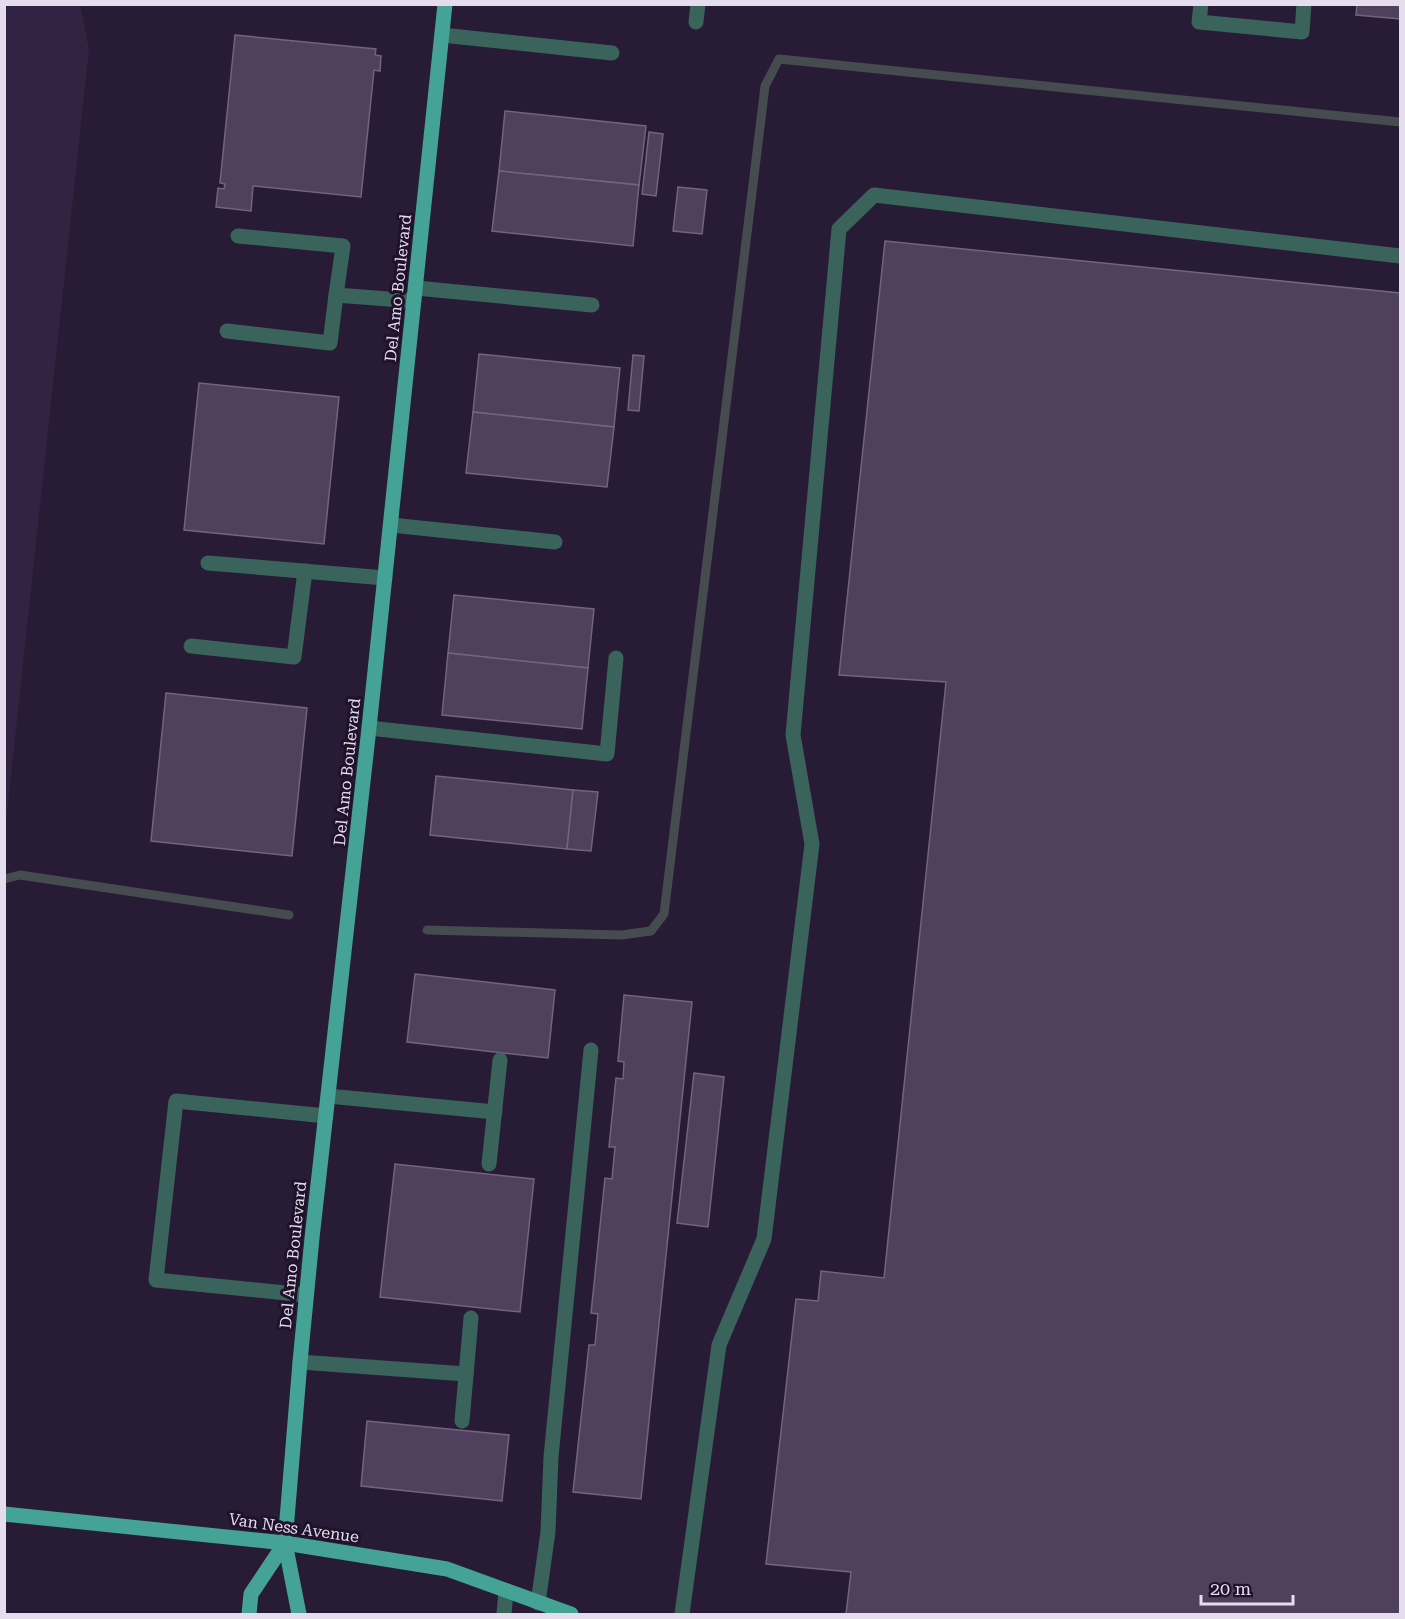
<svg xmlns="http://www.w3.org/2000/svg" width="1405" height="1619" viewBox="0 0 1405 1619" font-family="'Roboto Serif',serif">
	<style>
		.built { fill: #332342 }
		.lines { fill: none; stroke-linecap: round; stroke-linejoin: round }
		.stream { stroke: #454b4e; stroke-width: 9 }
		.building { fill: #4f415d; stroke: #726381; stroke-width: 1.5 }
		.minor { stroke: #39635b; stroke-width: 15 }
		.major { stroke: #44a394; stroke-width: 15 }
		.labels { text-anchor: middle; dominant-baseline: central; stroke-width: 6; stroke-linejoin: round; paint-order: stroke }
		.street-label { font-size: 16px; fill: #e5ddee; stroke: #1f122a }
	</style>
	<rect width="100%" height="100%" fill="#281b35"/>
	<path class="built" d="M5,4L80,5L89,49L5,831Z"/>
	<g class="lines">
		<g class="stream">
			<path d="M4,879L20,875L289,915"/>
			<path d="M427,930L621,935L651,931L664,914L765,86L779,59L1400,122"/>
		</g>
	</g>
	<g class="building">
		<path d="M1357,4H1400V19L1356,15Z"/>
		<path d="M235,35L376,49L375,55L381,56L380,71L374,70L361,197L253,186L251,211L216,207L218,188L224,189L225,184L220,183Z"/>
		<path d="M505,111L646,126L639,185L499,171Z"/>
		<path d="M649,132L663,134L656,196L642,194Z"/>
		<path d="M499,171L639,185L633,246L492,231Z"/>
		<path d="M678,187L707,190L702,234L673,231Z"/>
		<path d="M885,241L1400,293V1614H846L851,1572L766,1564L796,1299L818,1301L821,1271L884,1278L946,682L839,675Z"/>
		<path d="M479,354L620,368L614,427L473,412Z"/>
		<path d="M633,355L644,356L639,411L628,410Z"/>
		<path d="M199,383L339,397L324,544L184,530Z"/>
		<path d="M473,412L614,427L607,487L466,473Z"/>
		<path d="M454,595L594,609L588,668L448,653Z"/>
		<path d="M448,653L588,668L582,729L442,715Z"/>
		<path d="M166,693L307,708L292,856L151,841Z"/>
		<path d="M436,776L573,790L567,849L430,835Z"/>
		<path d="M573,790L598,792L591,851L567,849Z"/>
		<path d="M415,974L555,990L548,1058L407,1042Z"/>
		<path d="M624,995L692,1002L641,1499L573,1492L589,1345H595L598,1314L591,1313L605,1178L612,1179L615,1147H609L616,1078L623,1079L624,1062L618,1061Z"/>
		<path d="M694,1073L724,1077L708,1227L677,1223Z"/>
		<path d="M395,1164L534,1179L520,1312L380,1297Z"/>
		<path d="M367,1421L509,1435L502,1501L361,1486Z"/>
	</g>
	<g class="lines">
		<g class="minor">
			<path d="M1201,4L1199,22L1302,32L1304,4"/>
			<path d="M696,22L698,4"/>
			<path d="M442,35L612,53"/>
			<path d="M238,236L343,246L336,295L414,301"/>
			<path d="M416,288L592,305"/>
			<path d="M227,331L330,343L336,295"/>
			<path d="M391,525L555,542"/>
			<path d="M208,563L385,578"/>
			<path d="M191,646L294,657L305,571"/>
			<path d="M369,728L607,754L616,658"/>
			<path d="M328,1096L495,1112"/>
			<path d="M489,1164L500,1060"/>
			<path d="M306,1295L156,1280L176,1101L326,1116"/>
			<path d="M300,1362L466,1374"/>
			<path d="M462,1421L471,1318"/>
			<path d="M538,1603L548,1532L551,1457L591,1050"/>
			<path d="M504,1614L506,1591"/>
			<path d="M682,1614L719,1345L764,1239L812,844L793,735L839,229L874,195L1400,256"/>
		</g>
		<g class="major">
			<path d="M4,1514L285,1543L447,1569L571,1614"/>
			<path d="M249,1614L251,1594L285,1543"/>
			<path d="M299,1614L285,1543L300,1362L312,1238L369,728L445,4"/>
		</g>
	</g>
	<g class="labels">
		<g class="street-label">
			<text transform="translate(398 288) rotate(-84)">Del Amo Boulevard</text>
			<text transform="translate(347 772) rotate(-84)">Del Amo Boulevard</text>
			<text transform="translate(293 1255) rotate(-84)">Del Amo Boulevard</text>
			<text transform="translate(294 1528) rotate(8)">Van Ness Avenue</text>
		</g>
	</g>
	<rect width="1405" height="1619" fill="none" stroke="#e5ddee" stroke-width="12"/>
	<path d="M1201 1595v9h92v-9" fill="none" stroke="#e5ddee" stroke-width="3"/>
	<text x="1210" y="1595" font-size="18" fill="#e5ddee" stroke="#1f122a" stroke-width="4.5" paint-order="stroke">20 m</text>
</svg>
